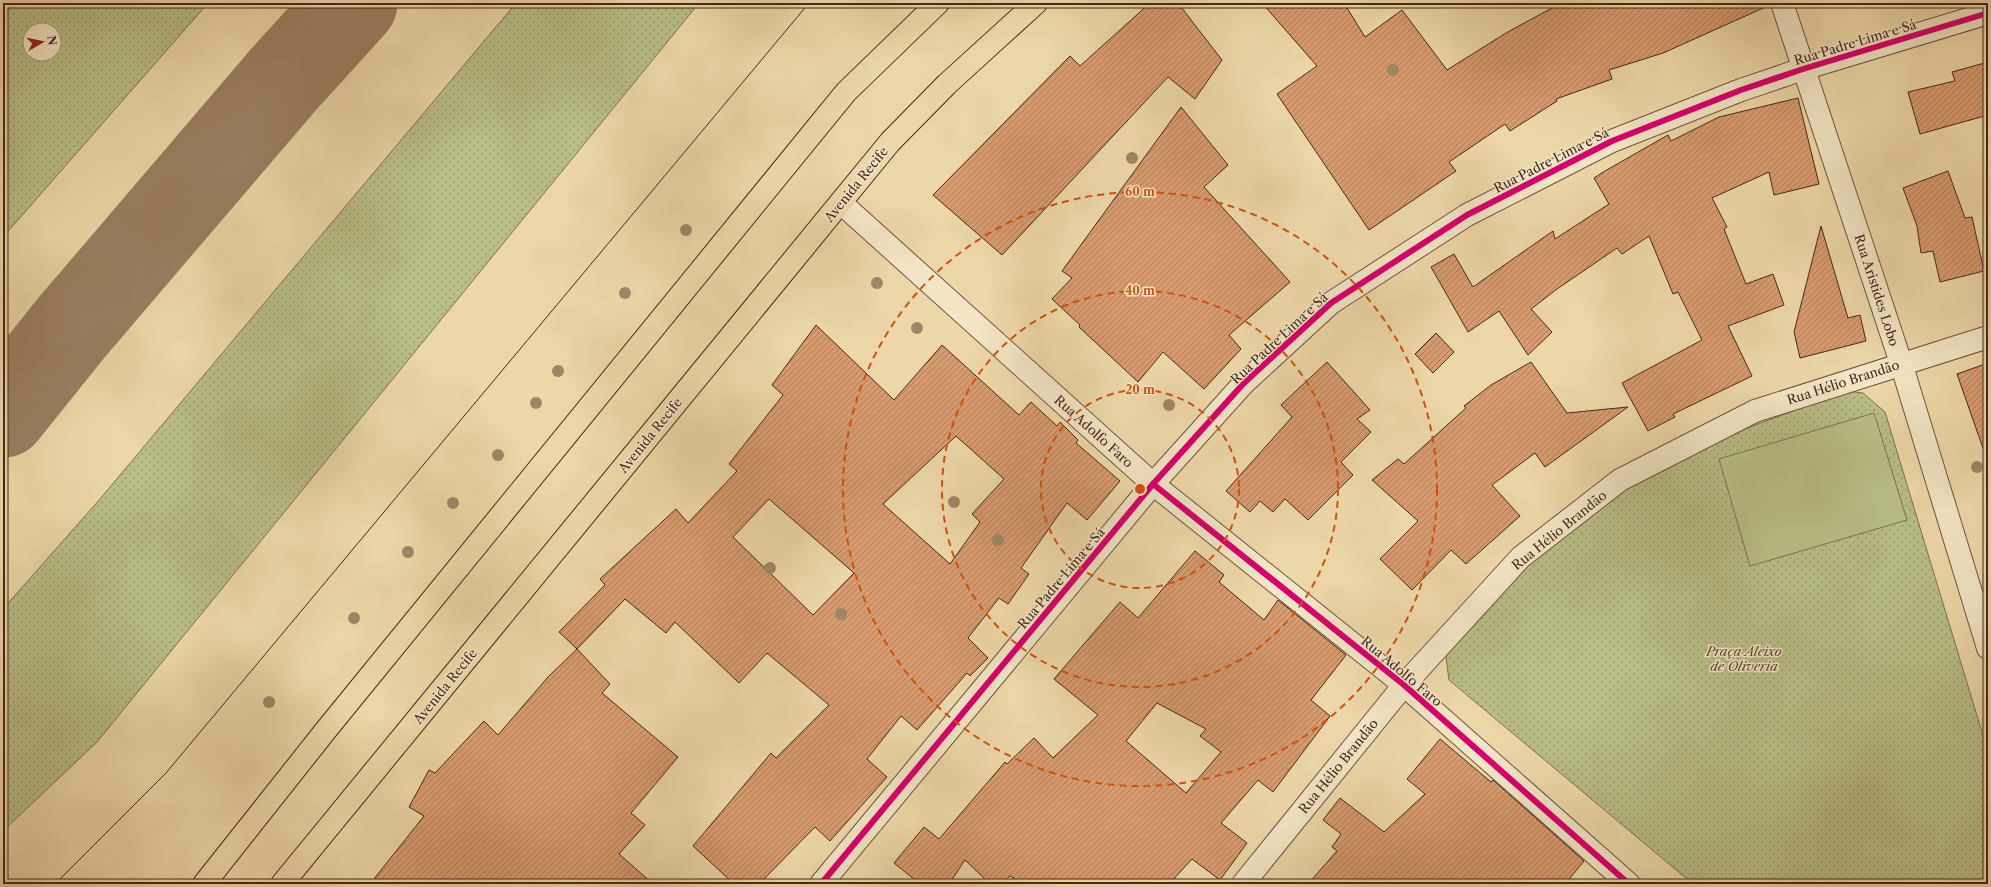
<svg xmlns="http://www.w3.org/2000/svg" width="1991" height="887" viewBox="0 0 1991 887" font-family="'Libre Caslon Text',serif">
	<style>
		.grass { fill: url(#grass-dots); stroke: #807251; fill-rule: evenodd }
		.pitch { fill: #b9be86; stroke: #807251 }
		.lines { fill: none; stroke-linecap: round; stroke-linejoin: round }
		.taxiway { stroke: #9a7f62; stroke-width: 89 }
		.building { fill: url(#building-hatch); stroke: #46271c; fill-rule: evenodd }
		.minor-casing { stroke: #70533f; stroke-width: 24 }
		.major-casing { stroke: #46271c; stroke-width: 24 }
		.minor { stroke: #f3e5c6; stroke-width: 22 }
		.major { stroke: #edd7a8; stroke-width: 22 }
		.tram { stroke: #46271c; stroke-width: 1 }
		.cycleway-casing { stroke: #f3e5c6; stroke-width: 8 }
		.cycleway { stroke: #d6006c; stroke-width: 6 }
		.tree { fill: #9e8767 }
		.ring { fill: none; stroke: #d0520e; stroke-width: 2; stroke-dasharray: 7 5 }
		.labels { text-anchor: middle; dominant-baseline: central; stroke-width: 3; stroke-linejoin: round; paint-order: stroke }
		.street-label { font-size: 13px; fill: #46271c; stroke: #f3e5c6 }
		.park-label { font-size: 13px; font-style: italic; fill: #5d4531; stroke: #f3e5c6 }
		.centre { fill: #d0520e; stroke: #f3e5c6; stroke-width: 2 }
		.ring-label { font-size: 12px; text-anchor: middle; font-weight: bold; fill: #d0520e; stroke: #f3e5c6; stroke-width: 3; stroke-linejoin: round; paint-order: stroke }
	</style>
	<defs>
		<pattern id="grass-dots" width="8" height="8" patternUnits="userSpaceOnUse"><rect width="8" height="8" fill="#b9be86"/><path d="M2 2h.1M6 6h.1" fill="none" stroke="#989a6d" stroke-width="1.8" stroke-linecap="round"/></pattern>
		<pattern id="building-hatch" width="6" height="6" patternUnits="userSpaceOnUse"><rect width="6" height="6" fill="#d89b6f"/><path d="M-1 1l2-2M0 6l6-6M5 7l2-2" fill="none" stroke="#b17e5a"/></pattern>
	</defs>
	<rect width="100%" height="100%" fill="#edd7a8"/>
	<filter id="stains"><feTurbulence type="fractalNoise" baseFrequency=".005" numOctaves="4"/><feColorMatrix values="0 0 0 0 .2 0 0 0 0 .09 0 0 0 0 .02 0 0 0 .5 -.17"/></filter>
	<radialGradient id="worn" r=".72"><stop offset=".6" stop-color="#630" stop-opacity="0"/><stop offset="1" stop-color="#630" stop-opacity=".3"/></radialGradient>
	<g class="grass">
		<path d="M3,3H208L3,237ZM30,30H54V54H30Z"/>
		<path d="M516,3H699L97,742L3,831V609L100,499Z"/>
		<path d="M1846,391L1863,393L1885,412L1988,752V884H1693L1449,680L1446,657L1453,640L1525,562L1619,489L1737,432Z"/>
	</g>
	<path class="pitch" d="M1874,413L1907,520L1750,566L1719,459Z"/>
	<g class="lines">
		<path class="taxiway" d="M3,413L72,327L284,79L353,3"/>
	</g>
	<g class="building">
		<path d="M1150,3H1178L1222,60L1195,99L1168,77L1002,255L933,195L1070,56L1080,66Z"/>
		<path d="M1262,3H1344L1365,37L1402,10L1447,70L1506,33L1561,3H1770V5L1663,53L1609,70L1612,79L1556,99L1557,101L1510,131L1505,124L1449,162L1456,171L1369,230L1277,94L1317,66Z"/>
		<path d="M1988,62V115L1920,134L1908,92L1955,81L1952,72Z"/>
		<path d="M1798,98L1819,184L1774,195L1769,172L1712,198L1727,227L1724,229L1746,284L1773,274L1784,305L1728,326L1752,376L1673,414L1675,417L1648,431L1622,383L1702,340L1678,292L1673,294L1649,236L1622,254L1617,248L1557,289L1531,309L1552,332L1528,355L1499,311L1468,332L1431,267L1454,254L1473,287L1553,231L1555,239L1609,204L1594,178L1605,171L1668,135L1671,141L1719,117Z"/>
		<path d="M1181,107L1228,165L1204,187L1290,282L1229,335L1241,349L1204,389L1163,352L1138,382L1079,327L1080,325L1052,299L1072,278L1062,271Z"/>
		<path d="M1948,171L1965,218L1972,217L1984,271L1940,282L1933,251L1921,253L1917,226L1903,188Z"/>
		<path d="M1821,226L1848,318L1860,315L1866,341L1800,358L1794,332Z"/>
		<path d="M816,325L894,400L942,345L1019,415L1031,402L1057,426L1060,422L1078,440L1076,443L1120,481L1087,520L1067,503L1021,568L1029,574L1008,604L999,598L968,638L988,658L970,676L967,673L917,730L901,716L867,759L887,777L830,841L815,827L759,884H734L693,846L771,753L776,758L829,705L767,653L739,683L675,622L666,633L625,599L577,649L559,632L605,585L600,579L676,509L688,523L737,471L729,464L783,395L772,385ZM956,436L1004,479L972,514L980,522L950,564L883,504ZM769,499L854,573L813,615L733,537Z"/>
		<path d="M1436,333L1454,352L1433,373L1415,354Z"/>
		<path d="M1327,362L1370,410L1357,419L1371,432L1341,462L1353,475L1308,520L1285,499L1273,512L1260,501L1250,512L1226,491L1292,417L1281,405Z"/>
		<path d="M1531,362L1567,413L1628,407L1545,467L1535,453L1492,485L1520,516L1466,564L1451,550L1412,590L1380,559L1418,521L1372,480L1398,459L1404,464L1466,408L1464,406L1491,385Z"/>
		<path d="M1988,363V450L1984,451L1957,374Z"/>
		<path d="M1195,551L1224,575L1219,582L1264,620L1278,600L1346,655L1311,700L1330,716L1273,792L1258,780L1221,823L1247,843L1220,880L1192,859L1169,884H1024L1010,876L1002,884H990L965,860L949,884H920L894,863L924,827L939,839L1005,762L1007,764L1034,738L1053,758L1098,715L1054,679L1120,602L1138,618ZM1157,703L1206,729L1200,736L1221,752L1186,793L1126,741Z"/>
		<path d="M577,649L610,684L602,693L678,757L631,813L645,825L619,854L653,884H370L424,816L409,807L429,770L435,773L484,721L498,735L548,677Z"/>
		<path d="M1440,739L1491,782L1493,780L1584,861L1565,884H1308L1337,851L1332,847L1341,834L1323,820L1340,798L1384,832L1425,794L1407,779Z"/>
	</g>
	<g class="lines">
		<g class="minor-casing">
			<g id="minor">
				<path d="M1782,3L1901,363L1988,648"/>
				<path d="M841,203L1153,484L1404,685L1629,884"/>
				<path d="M821,884L1153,484L1244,383L1331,303L1467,215L1612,141L1741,90L1803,69L1988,13"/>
				<path d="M1243,884L1404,685L1521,557L1620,480L1755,411L1988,337"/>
			</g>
		</g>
		<g class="major-casing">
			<g id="major">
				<path d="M204,884L326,730L846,92L938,3"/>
				<path d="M282,884L890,142L947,84L1036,3"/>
			</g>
		</g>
		<use href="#minor" class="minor"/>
		<use href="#major" class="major"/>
		<path class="tram" d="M55,884L166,773L809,3"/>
		<g class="cycleway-casing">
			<g id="cycleway">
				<path d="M1153,484L1404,685L1629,884"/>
				<path d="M821,884L1153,484L1244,383L1331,303L1467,215L1612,141L1741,90L1803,69L1988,13"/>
			</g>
		</g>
		<use href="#cycleway" class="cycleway"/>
	</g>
	<g class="tree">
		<circle cx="1393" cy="70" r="6"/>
		<circle cx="1132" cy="158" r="6"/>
		<circle cx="686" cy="230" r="6"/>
		<circle cx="877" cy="283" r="6"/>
		<circle cx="625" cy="293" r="6"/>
		<circle cx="917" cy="328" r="6"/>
		<circle cx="558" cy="371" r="6"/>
		<circle cx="536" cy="403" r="6"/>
		<circle cx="1169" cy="405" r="6"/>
		<circle cx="498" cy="455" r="6"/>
		<circle cx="1977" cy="467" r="6"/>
		<circle cx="954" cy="502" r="6"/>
		<circle cx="453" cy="503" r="6"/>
		<circle cx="998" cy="540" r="6"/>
		<circle cx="408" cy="552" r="6"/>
		<circle cx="770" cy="568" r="6"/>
		<circle cx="841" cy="614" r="6"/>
		<circle cx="354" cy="618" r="6"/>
		<circle cx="269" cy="702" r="6"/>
	</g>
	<g class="ring">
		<circle cx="1140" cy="489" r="99"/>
		<circle cx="1140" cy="489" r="198"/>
		<circle cx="1140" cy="489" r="297"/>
	</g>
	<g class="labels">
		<g class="street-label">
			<text transform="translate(1855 42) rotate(-17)">Rua Padre Lima e Sá</text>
			<text transform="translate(1551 160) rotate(-27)">Rua Padre Lima e Sá</text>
			<text transform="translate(856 184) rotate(-51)">Avenida Recife</text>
			<text transform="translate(1877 290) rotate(72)">Rua Aristides Lobo</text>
			<text transform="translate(1279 338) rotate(-43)">Rua Padre Lima e Sá</text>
			<text transform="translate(1843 382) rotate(-18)">Rua Hélio Brandão</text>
			<text transform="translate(1094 431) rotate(42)">Rua Adolfo Faro</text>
			<text transform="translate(650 435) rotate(-51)">Avenida Recife</text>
			<text transform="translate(1559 530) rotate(-39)">Rua Hélio Brandão</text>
			<text transform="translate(1061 578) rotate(-50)">Rua Padre Lima e Sá</text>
			<text transform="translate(1402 671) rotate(40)">Rua Adolfo Faro</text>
			<text transform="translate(445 686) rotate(-51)">Avenida Recife</text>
			<text transform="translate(1338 766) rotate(-51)">Rua Hélio Brandão</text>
		</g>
		<g class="park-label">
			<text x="1744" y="651">Praça Aleixo<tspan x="1744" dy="15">de Oliveria</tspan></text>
		</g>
	</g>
	<circle cx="1140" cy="489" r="6" class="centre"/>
	<g class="ring-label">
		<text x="1140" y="196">60 m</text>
		<text x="1140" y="295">40 m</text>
		<text x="1140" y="394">20 m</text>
	</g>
	<rect width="1991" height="887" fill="none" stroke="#edd7a8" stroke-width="16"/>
	<rect x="4" y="4" width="1983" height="879" fill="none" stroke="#46271c" stroke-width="2"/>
	<rect x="8" y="8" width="1975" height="871" fill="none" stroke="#46271c"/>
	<g transform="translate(42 42) rotate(81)"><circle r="19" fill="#f3e5c6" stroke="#ae9982"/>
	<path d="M0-3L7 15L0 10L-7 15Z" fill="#8f2418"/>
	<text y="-6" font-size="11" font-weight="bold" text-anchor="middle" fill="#46271c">N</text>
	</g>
	<rect width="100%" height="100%" filter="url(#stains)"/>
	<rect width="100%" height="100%" fill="url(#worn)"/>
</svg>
